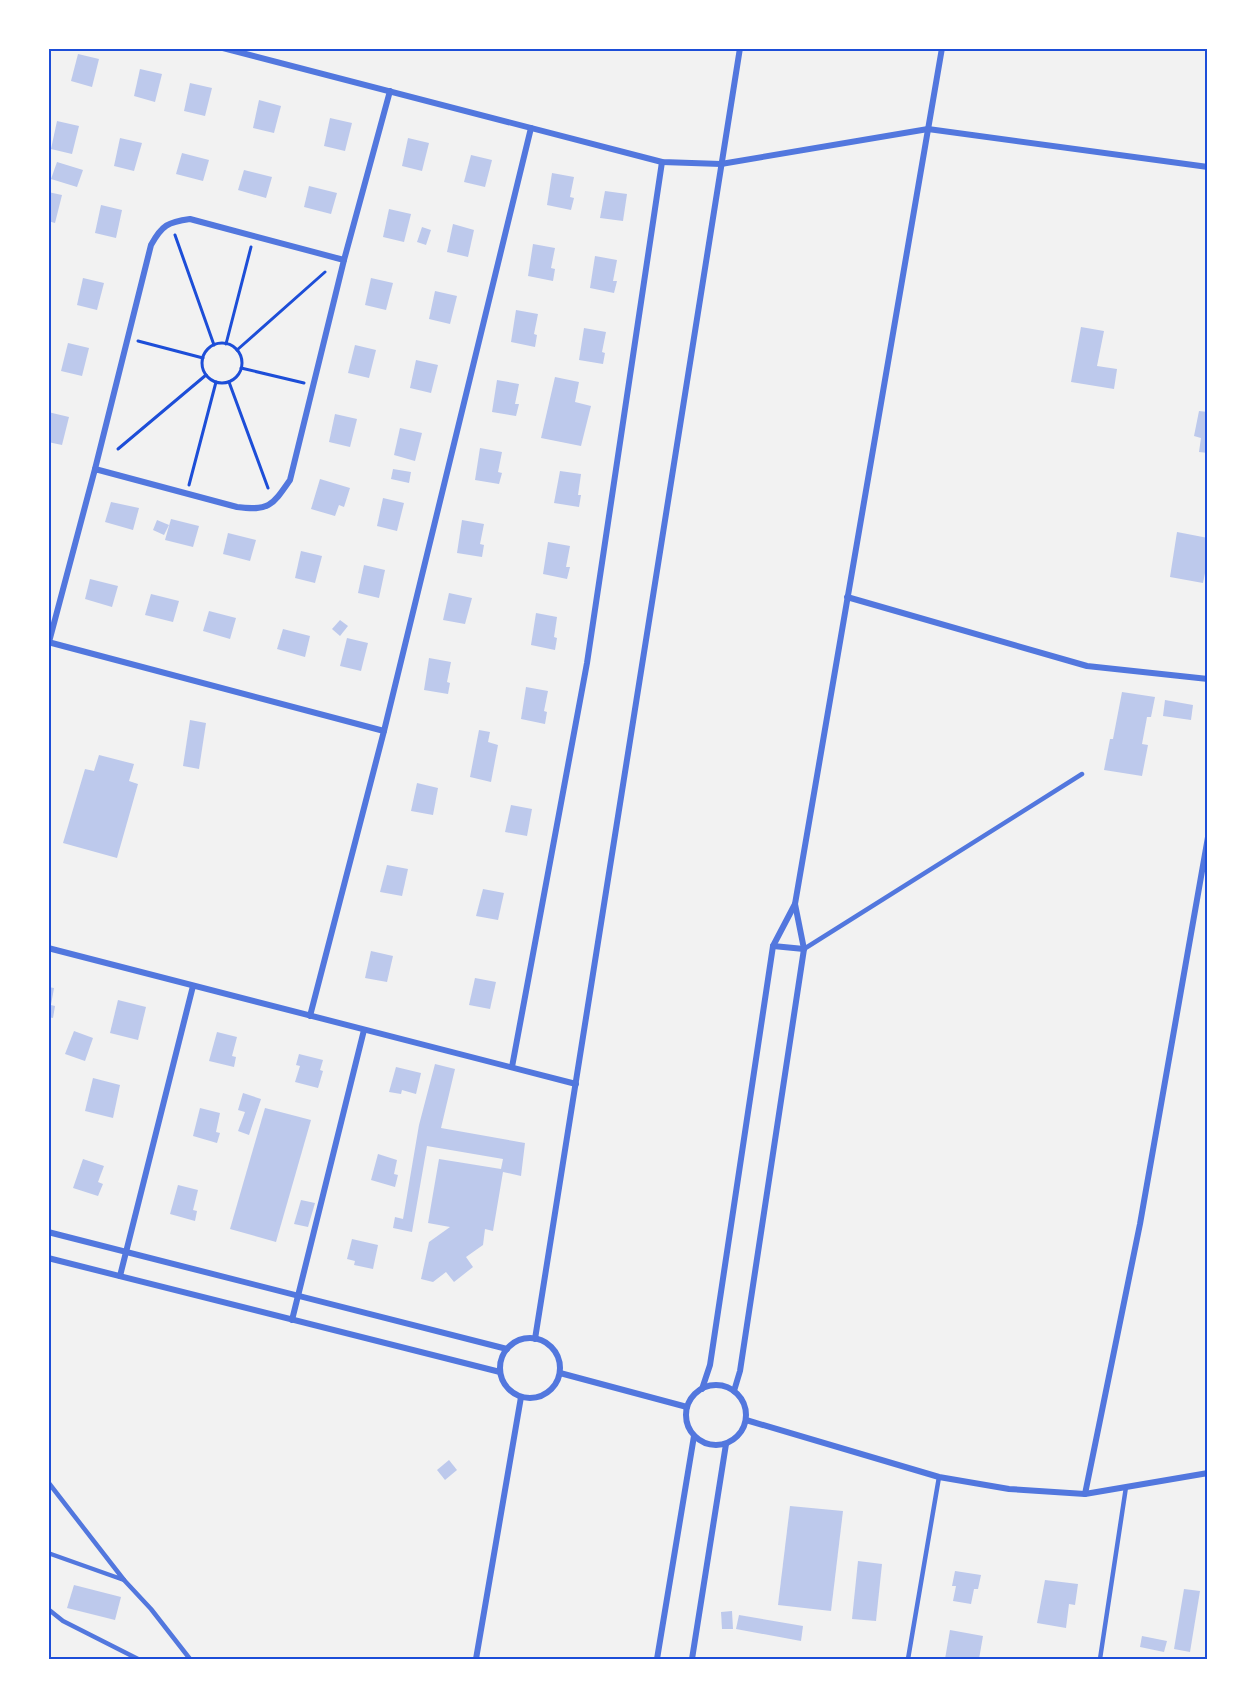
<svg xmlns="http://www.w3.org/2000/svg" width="1256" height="1707" viewBox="0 0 1256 1707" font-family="'Golos Text',sans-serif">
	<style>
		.building { fill: #bdc9ec }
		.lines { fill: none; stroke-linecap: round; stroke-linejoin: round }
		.path { stroke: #1d4ed8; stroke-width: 3 }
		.service { stroke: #5277de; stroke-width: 4.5 }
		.minor { stroke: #5277de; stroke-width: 6 }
		.neatline { fill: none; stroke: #1d4ed8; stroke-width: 2 }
	</style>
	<rect width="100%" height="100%" fill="#f2f2f2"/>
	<g class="building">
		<path d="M78,54L99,59L92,87L71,81Z"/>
		<path d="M140,69L162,74L155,102L134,96Z"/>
		<path d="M190,83L212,88L205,116L184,111Z"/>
		<path d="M259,100L281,106L274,133L253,128Z"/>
		<path d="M330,118L352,123L345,151L324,146Z"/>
		<path d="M57,121L79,126L72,154L51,149Z"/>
		<path d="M120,138L142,143L134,171L114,166Z"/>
		<path d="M408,138L429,143L422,171L402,166Z"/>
		<path d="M182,153L209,160L203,181L176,174Z"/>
		<path d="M471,155L492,160L485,187L464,182Z"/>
		<path d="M57,162L83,170L77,187L51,179Z"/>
		<path d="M244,170L272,177L266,198L238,190Z"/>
		<path d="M552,173L574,177L570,197L574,198L571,210L547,205Z"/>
		<path d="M309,186L337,193L331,214L304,207Z"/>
		<path d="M605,191L627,194L623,221L600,218Z"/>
		<path d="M48,192L62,195L55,223L48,221Z"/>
		<path d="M101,205L122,210L116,238L95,233Z"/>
		<path d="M389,209L411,214L404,242L383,237Z"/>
		<path d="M453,224L474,230L468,257L447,252Z"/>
		<path d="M422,227L431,230L426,245L417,242Z"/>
		<path d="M533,244L555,248L551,268L555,269L553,281L528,276Z"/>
		<path d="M595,256L617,260L613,281H617L614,293L590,288Z"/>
		<path d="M83,278L104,283L97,310L77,305Z"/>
		<path d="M371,278L393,283L386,310L365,305Z"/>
		<path d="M435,291L457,296L450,324L429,319Z"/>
		<path d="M516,310L538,314L534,334L537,335L535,347L511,342Z"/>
		<path d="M1081,327L1104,331L1097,366L1117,369L1114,389L1071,382Z"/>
		<path d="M584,328L606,332L602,352L605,353L603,364L579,360Z"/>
		<path d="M68,343L89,348L82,376L61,371Z"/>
		<path d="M355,345L376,350L369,378L348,373Z"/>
		<path d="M416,360L438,365L431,393L410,388Z"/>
		<path d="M555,377L579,382L575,402L591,406L581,446L541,438Z"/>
		<path d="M497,380L519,384L515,404H519L516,416L492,412Z"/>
		<path d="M1199,411L1208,412V453L1199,452L1201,438L1194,436Z"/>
		<path d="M48,412L69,417L62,445L48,442Z"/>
		<path d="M335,414L357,419L350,447L329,442Z"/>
		<path d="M400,428L422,433L415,461L394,455Z"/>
		<path d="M480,448L502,452L498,472L502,473L499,484L475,480Z"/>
		<path d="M393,469L411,472L409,483L391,479Z"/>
		<path d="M560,471L581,474L578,495H581L579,507L554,503Z"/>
		<path d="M320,479L350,488L344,507L339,505L335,516L311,509Z"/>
		<path d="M383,498L404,503L397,531L377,526Z"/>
		<path d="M111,502L139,508L133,530L105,522Z"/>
		<path d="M171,519L199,526L193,547L165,540Z"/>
		<path d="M157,520L169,525L164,535L153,530Z"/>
		<path d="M462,520L484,524L480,544L484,545L482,557L457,553Z"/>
		<path d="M1177,532L1208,538V573H1205L1203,583L1170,577Z"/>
		<path d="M228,533L256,540L250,561L223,554Z"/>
		<path d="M548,542L570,546L566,567H570L567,579L543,574Z"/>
		<path d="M301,551L322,556L315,583L295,578Z"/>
		<path d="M364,565L385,570L379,598L358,593Z"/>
		<path d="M90,579L118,586L112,607L85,599Z"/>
		<path d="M449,593L472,598L465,624L443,620Z"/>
		<path d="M151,594L179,601L173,622L145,615Z"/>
		<path d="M209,611L236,618L230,639L203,631Z"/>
		<path d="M536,613L557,617L554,637L557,638L555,650L531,645Z"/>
		<path d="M340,620L348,626L340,636L332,629Z"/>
		<path d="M283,629L310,636L305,657L277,649Z"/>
		<path d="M347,638L368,643L361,671L340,666Z"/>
		<path d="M429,658L451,662L447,682L450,683L448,694L424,690Z"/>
		<path d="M526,687L548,691L544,711L547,712L545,724L521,719Z"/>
		<path d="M1122,692L1155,697L1151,717H1147L1142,744L1148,745L1142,776L1104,770L1110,739H1113Z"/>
		<path d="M1165,700L1193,705L1191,720L1163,716Z"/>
		<path d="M190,720L206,723L199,769L183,766Z"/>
		<path d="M479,730L490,732L488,742L498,745L491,782L470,777Z"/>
		<path d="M99,755L134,764L129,781L138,784L117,858L63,843L85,769L94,771Z"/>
		<path d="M417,783L438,788L433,815L411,811Z"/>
		<path d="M511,805L532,809L527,836L505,832Z"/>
		<path d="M387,865L408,869L402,896L380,892Z"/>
		<path d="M483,889L504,893L498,920L476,916Z"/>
		<path d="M371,951L393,956L387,982L365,978Z"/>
		<path d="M475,978L496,982L490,1009L469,1005Z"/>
		<path d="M48,987L54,988L51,1005L55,1006L53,1018L48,1017Z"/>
		<path d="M118,1000L146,1007L138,1040L110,1033Z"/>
		<path d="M74,1031L93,1038L85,1061L65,1054Z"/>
		<path d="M217,1032L237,1037L232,1056L236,1057L234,1067L209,1061Z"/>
		<path d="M299,1054L323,1060L320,1070L323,1071L318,1088L295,1082L300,1066L296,1065Z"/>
		<path d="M435,1064L455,1069L441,1128L525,1143L521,1176L503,1172L493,1231L485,1229L483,1245L466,1257L473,1267L454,1282L446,1272L433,1282L421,1279L429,1242L450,1227L428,1223L439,1159L501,1169L503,1159L427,1146L412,1232L393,1228L395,1217L403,1219L419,1125Z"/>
		<path d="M396,1067L421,1073L416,1094L402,1090L401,1094L389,1092Z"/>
		<path d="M93,1078L120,1085L113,1118L85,1111Z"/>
		<path d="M243,1093L261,1099L249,1135L238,1131L245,1112L238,1110Z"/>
		<path d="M200,1108L220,1113L216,1132L220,1133L217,1143L193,1136Z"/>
		<path d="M265,1108L311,1120L276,1242L230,1229Z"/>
		<path d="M378,1154L397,1160L394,1174L398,1175L395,1187L371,1180Z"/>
		<path d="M83,1159L104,1166L98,1182L103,1184L98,1196L73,1188Z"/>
		<path d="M178,1185L198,1190L193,1210L197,1211L195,1221L170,1214Z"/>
		<path d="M301,1200L315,1203L308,1227L294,1224Z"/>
		<path d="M352,1239L378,1245L373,1269L354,1265L355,1261L347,1259Z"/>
		<path d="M449,1460L457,1470L445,1480L437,1470Z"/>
		<path d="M790,1506L843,1511L831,1611L778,1605Z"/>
		<path d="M858,1561L882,1564L876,1621L852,1619Z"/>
		<path d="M955,1571L981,1575L978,1589H974L971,1604L953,1601L956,1586H952Z"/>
		<path d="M1045,1580L1078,1584L1075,1605L1069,1604L1066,1628L1037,1623Z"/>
		<path d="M74,1585L121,1597L115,1620L67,1608Z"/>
		<path d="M1184,1589L1200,1591L1190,1652L1174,1649Z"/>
		<path d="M732,1611L733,1629H722L721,1612Z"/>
		<path d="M739,1615L803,1626L801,1641L736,1629Z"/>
		<path d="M950,1630L983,1636L979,1659H945Z"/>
		<path d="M1142,1636L1167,1641L1164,1652L1140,1647Z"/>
	</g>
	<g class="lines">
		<g class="path">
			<path d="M175,235L214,345"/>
			<path d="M138,341L203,358"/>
			<circle cx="222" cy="363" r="20"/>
			<path d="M226,344L251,247"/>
			<path d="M237,350L325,272"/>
			<path d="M241,368L304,383"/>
			<path d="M229,382L268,488"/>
			<path d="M118,449L206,375"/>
			<path d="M189,485L216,382"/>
		</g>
		<g class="service">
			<path d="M804,949L1082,774"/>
			<path d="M48,1482L124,1580L48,1553"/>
			<path d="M124,1580L151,1609L190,1659"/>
			<path d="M48,1609L63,1621L138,1659"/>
			<path d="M908,1659L939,1477"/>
			<path d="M1100,1659L1126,1487"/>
		</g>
		<g class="minor">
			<path d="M223,48L662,162L721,164L928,129L1208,167"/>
			<path d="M95,469L151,245C162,225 168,222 190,219L344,260"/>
			<path d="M847,597L1087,666L1208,679"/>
			<path d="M48,642L384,731"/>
			<path d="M49,642L95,469L237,507C269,511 272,506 290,480L344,260L390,91"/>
			<path d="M773,946L804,949"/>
			<path d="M48,948L576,1084"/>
			<path d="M310,1016L384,731L531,128"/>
			<path d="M512,1067L587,663L662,162"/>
			<path d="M48,1232L507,1349"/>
			<path d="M48,1258L500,1372"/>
			<path d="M120,1276L193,986"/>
			<path d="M292,1320L364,1030"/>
			<circle cx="530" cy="1368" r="30"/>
			<path d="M535,1339L740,48"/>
			<path d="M560,1373L687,1407"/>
			<circle cx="716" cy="1415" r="30"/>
			<path d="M702,1389L710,1365L773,946L795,904L942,48"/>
			<path d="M734,1391L740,1371L804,949L795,904"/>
			<path d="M746,1420L939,1477L1009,1489L1085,1494L1208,1473"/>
			<path d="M1085,1494L1140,1224L1208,837"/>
			<path d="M476,1659L521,1397"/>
			<path d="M657,1659L694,1436"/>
			<path d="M692,1659L726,1444"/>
		</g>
	</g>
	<rect width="1256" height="1707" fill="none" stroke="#ffffff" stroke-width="99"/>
	<rect x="50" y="50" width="1156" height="1608" class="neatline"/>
</svg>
